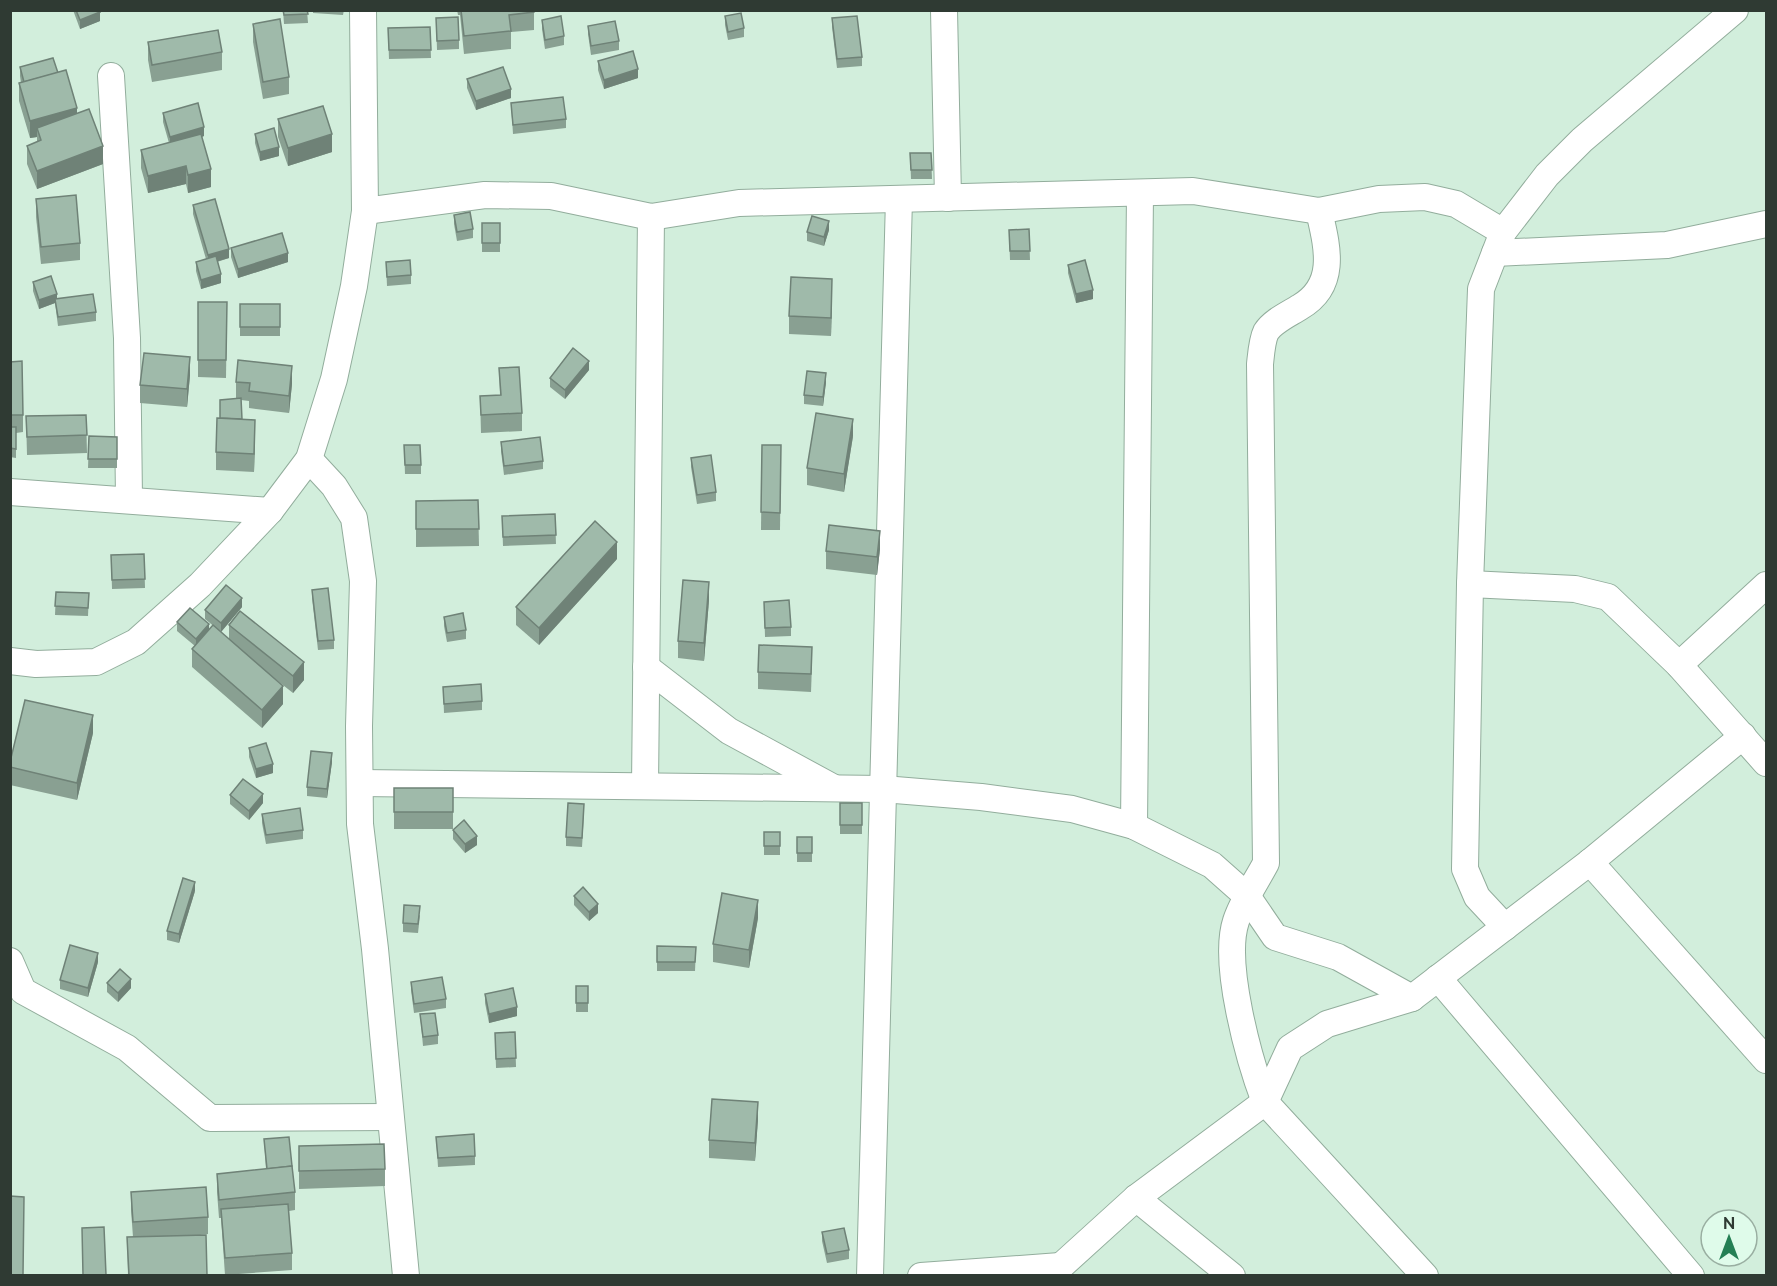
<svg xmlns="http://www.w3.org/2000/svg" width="1777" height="1286" viewBox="0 0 1777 1286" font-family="Raleway,sans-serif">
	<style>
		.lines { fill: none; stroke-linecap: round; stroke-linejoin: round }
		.minor-casing { stroke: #92ad9c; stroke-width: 28 }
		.minor { stroke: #fff; stroke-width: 26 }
		.wall { fill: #89a092 }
		.shaded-wall { fill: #6f8277 }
		.building { fill: #9fbaaa; stroke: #6f8277; stroke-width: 1.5 }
	</style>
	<rect width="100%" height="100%" fill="#d2eedc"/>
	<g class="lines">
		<g class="minor-casing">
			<g id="minor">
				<path d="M944,10L948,198"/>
				<path d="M111,76L127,338L129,499"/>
				<path d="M365,211L485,195L551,196L651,217L739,203L1193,191L1319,211L1379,199L1425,197L1456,204L1503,232"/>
				<path d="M1319,211C1327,246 1338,285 1300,307C1289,314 1273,321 1266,332C1262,340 1261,355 1260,364L1266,863C1256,882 1243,900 1236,921C1222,963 1249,1060 1265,1102L1425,1276"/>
				<path d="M1495,253L1667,245L1766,224"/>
				<path d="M309,459L334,486L354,518L363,581L359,726L360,824L375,949L406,1276"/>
				<path d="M10,492L270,511"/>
				<path d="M1470,584L1575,589L1608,597L1679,665L1766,763"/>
				<path d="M10,661L36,664L96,662L136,642L200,585L270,511L309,459L334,379L354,286L365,211L363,10"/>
				<path d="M1679,665L1766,585"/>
				<path d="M646,667L729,731L834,788"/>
				<path d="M360,783L883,789L981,797L1072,809L1134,826L1212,865L1247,896L1275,937L1338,957L1412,998"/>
				<path d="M645,786L651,217"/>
				<path d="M1134,826L1140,193"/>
				<path d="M1590,862L1766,1060"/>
				<path d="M1505,927L1477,897L1465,869L1470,584L1481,289L1503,232L1547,175L1582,140L1735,10"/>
				<path d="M10,961L23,991L127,1048L210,1118L389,1117"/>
				<path d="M1438,978L1691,1276"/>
				<path d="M1136,1198L1232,1276"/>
				<path d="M870,1276L899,199"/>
				<path d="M921,1276L1060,1266"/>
				<path d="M1050,1276L1136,1198L1265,1102L1290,1048L1327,1024L1412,998L1590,862L1743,736"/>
			</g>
		</g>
		<use href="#minor" class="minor"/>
	</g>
	<g class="wall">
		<path d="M73,10H99L100,21L80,29Z"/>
		<path d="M283,10H307L308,23L284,24Z"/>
		<path d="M313,10H344L343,15L313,13Z"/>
		<path d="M457,10H534V30L511,32V49L464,54L460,15H458Z"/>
		<path d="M725,16L744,28V37L728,40L725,25Z"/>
		<path d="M436,18L459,40V49L437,50Z"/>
		<path d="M832,18L862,57V66L837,68L832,27Z"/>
		<path d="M542,20L564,36V45L545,49L542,29Z"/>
		<path d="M253,24L289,77V94L263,99L253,42Z"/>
		<path d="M588,26L619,41V50L591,55L588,34Z"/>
		<path d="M430,27L431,58L389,59L388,28Z"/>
		<path d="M148,42L222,52V70L152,82L148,60Z"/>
		<path d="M598,61L638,78L604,89L598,70Z"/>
		<path d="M20,67L58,73L77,113L103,164L37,189L27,164V146L37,142V137L30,138L19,101V83H21L20,76Z"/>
		<path d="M467,79L511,98L476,110L467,88Z"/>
		<path d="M511,103L566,119V128L513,134Z"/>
		<path d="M163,113L204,136L202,137L211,187L188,193L186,184L148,193L141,168V150L169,143L163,122Z"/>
		<path d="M278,119L332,152L288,166L278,137Z"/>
		<path d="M255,134L279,156L260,161L255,143Z"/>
		<path d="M910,153H931L932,179H911Z"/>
		<path d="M36,199L80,243V260L41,264L36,217Z"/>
		<path d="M193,205L229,258L217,262L221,283L201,289L196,271V262L206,259L193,214Z"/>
		<path d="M454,215L473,229V238L457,241L454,224Z"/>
		<rect x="482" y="223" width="18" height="29"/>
		<path d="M1029,229L1030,260H1010L1009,230Z"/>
		<path d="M829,230L824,246L807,241V232Z"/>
		<path d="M231,248L288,262L238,278L231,257Z"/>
		<path d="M386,262L411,275V284L387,286Z"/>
		<path d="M1068,265L1093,299L1076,303L1068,273Z"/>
		<path d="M33,282L57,299L96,312V321L58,326L55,303L39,309L33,291Z"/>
		<path d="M832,296L831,336L789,334V316Z"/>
		<path d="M198,302H227L226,378L198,377Z"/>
		<rect x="240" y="304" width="40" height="32"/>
		<path d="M10,362L23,415V432L16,433V458L10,457Z"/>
		<path d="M499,368L522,413V431L481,433L480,396L500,395Z"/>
		<path d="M589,370L565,399L550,387V378Z"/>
		<path d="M190,375L187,407L140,403V385Z"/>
		<path d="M236,382L292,384L289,413L249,408V401L241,400L242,419L255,437L254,472L216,470V452L220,418L236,399Z"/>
		<path d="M826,382L823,406L804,404V395Z"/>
		<path d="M86,415L87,453L27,455L26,416Z"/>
		<path d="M89,436L117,437V468H88Z"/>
		<path d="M853,436L844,492L807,485V468Z"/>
		<path d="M501,442L543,461V469L504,475L501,451Z"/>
		<path d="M404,445L421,465V474H405Z"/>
		<path d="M762,445H781L780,530H761Z"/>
		<path d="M691,458L716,492V501L697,504L691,467Z"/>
		<path d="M478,500L479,546L416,547V501Z"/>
		<path d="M555,514L556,544L503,546L502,516Z"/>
		<path d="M880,549L877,575L826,569V551Z"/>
		<path d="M144,554L145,588L112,589L111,555Z"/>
		<path d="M617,559L539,645L516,625V607Z"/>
		<path d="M312,590L334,640V649L318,650L312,598Z"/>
		<path d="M56,592L89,593L88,616L55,615Z"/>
		<path d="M709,600L704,661L678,658V641Z"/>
		<path d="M764,602L791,627V636L765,637Z"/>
		<path d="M242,607L221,632L205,619V610Z"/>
		<path d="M444,617L466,630V639L447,642L444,626Z"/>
		<path d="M177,622L209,630L229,639V625L304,680L293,693L274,678L283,704L262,728L192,667V649L195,646L177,631Z"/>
		<path d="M812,665L811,692L758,689V672Z"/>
		<path d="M443,687L482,701V710L444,713Z"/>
		<path d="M93,733L77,800L10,785V762Z"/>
		<path d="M249,748L273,773L256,778L249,757Z"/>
		<path d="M332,762L327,798L307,796V787Z"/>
		<rect x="394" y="788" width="59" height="41"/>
		<path d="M230,795L263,803L249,820L230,804Z"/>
		<rect x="840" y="803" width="22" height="31"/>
		<path d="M584,813L582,847L566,846V837Z"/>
		<path d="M262,814L303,830V839L266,844L262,823Z"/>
		<path d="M453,830L477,845L465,853L453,839Z"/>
		<rect x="764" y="832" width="16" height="23"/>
		<rect x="797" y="837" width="15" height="25"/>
		<path d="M195,891L179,943L167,940V931Z"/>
		<path d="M574,896L598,913L589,921L574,905Z"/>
		<path d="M420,915L418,933L403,932V923Z"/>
		<path d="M758,918L749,968L713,962V944Z"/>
		<path d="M657,946L696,947L695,971H657Z"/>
		<path d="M98,962L88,997L60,989V980Z"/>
		<path d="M411,982L446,999V1008L414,1013L411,990Z"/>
		<path d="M107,983L131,988L118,1002L107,992Z"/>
		<rect x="576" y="986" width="12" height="26"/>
		<path d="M485,994L517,1016L489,1023L485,1003Z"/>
		<path d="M420,1014L438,1035V1044L423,1046Z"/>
		<path d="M515,1032L516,1067L496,1068L495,1033Z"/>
		<path d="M758,1119L755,1161L709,1158V1140Z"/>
		<path d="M436,1137L475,1156V1165L438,1167Z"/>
		<path d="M264,1139L295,1192V1210L289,1211L292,1253V1270L225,1275L221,1218H219L217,1192V1174L266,1169Z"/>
		<path d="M299,1146L385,1169V1186L299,1189Z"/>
		<path d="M131,1192L208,1217V1234L200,1235L207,1275H128L127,1237H133L131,1210Z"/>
		<path d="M822,1232L849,1250V1259L827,1263L822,1241Z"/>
	</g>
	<g class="shaded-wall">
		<path d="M100,12V21L80,29V20Z"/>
		<path d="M638,69V78L604,89V80Z"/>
		<path d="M511,89V98L476,110V101Z"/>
		<path d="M77,108V125L37,128V137L30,138V121Z"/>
		<path d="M204,127V136L170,146V137Z"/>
		<path d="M332,134V152L288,166V148Z"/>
		<path d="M103,146V164L37,189V171Z"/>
		<path d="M279,147V156L260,161V152Z"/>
		<path d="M186,166V184L148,193V176Z"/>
		<path d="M211,169V187L188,193V175Z"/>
		<path d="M829,221V230L824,246V237Z"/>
		<path d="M229,249V258L208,264V255Z"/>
		<path d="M288,253V262L238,278V269Z"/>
		<path d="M221,274V283L201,289V280Z"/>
		<path d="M832,279V296L831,336V318Z"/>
		<path d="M1093,290V299L1076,303V294Z"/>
		<path d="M57,294V303L55,299V303L39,309V300Z"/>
		<path d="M190,357V375L187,407V389Z"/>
		<path d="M589,361V370L565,399V390Z"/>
		<path d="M292,366V384L289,413V396Z"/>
		<path d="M826,373V382L823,406V397Z"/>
		<path d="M853,419V436L844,492V474Z"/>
		<path d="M255,420V437L254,472V454Z"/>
		<path d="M880,531V549L877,575V557Z"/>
		<path d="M617,542V559L539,645V628Z"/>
		<path d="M709,582V600L704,661V643Z"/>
		<path d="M242,598V607L221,632V623Z"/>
		<path d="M209,624V633L196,647V639Z"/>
		<path d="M304,662V680L293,693V676Z"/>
		<path d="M283,686V704L262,728V710Z"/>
		<path d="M93,715V733L77,800V783Z"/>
		<path d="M332,753V762L327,798V789Z"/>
		<path d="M273,764V773L256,778V769Z"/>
		<path d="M263,794V803L249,820V811Z"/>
		<path d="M477,836V845L465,853V844Z"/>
		<path d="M195,882V891L179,943V934Z"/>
		<path d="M758,900V918L749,968V950Z"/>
		<path d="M598,904V913L589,921V912Z"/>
		<path d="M98,953V962L88,997V988Z"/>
		<path d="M131,979V988L118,1002V993Z"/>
		<path d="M517,1007V1016L489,1023V1014Z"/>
		<path d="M758,1102V1119L755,1161V1143Z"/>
	</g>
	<g class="building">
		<path d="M76,10H99L100,12L80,20Z"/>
		<path d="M283,10H307L308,14L284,15Z"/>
		<path d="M461,10H534V12L509,15L511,31L464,36Z"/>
		<path d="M741,13L744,28L728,32L725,16Z"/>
		<path d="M561,16L564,36L545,40L542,20Z"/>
		<path d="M857,16L862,57L837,59L832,18Z"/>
		<path d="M458,17L459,40L437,41L436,18Z"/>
		<path d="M280,19L289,77L263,82L253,24Z"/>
		<path d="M615,21L619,41L591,46L588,26Z"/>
		<path d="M430,27L431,50H389L388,28Z"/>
		<path d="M218,30L222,52L152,65L148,42Z"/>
		<path d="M633,51L638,69L604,80L598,61Z"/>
		<path d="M53,58L58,73L24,82L20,67Z"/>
		<path d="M503,67L511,89L476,101L467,79Z"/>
		<path d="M66,70L77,108L30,121L19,83Z"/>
		<path d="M563,97L566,119L513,125L511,103Z"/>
		<path d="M198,103L204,127L170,137L163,113Z"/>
		<path d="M323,106L332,134L288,148L278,119Z"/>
		<path d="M89,109L103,146L37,171L27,146L41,140L37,128Z"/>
		<path d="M274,128L279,147L260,152L255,134Z"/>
		<path d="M201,134L211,169L188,175L186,166L148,176L141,150Z"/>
		<path d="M910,153H931L932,170H911Z"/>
		<path d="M76,195L80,243L41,247L36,199Z"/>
		<path d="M215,199L229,249L208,255L193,205Z"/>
		<path d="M470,212L473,229L457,232L454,215Z"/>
		<path d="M812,216L829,221L824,237L807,232Z"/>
		<rect x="482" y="223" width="18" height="20"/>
		<path d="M1029,229L1030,251H1010L1009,230Z"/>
		<path d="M282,233L288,253L238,269L231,248Z"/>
		<path d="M216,256L221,274L201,280L196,262Z"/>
		<path d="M410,260L411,275L387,277L386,262Z"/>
		<path d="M1085,260L1093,290L1076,294L1068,265Z"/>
		<path d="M51,276L57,294L39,300L33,282Z"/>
		<path d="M791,277L832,279L831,318L789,316Z"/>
		<path d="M93,294L96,312L58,317L55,299Z"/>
		<path d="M198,302H227L226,360H198Z"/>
		<rect x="240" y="304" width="40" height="23"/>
		<path d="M573,348L589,361L565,390L550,378Z"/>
		<path d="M144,353L190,357L187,389L140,385Z"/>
		<path d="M238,360L292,366L289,396L249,391L250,383L236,382Z"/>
		<path d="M22,361L23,415H10V362Z"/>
		<path d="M519,367L522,413L481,415L480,396L501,395L499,368Z"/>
		<path d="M807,371L826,373L823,397L804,395Z"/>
		<path d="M241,398L242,419L220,418V400Z"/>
		<path d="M816,413L853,419L844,474L807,468Z"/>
		<path d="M86,415L87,435L27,437L26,416Z"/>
		<path d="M217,418L255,420L254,454L216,452Z"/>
		<path d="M10,427H16V449L10,448Z"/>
		<path d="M89,436L117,437V459H88Z"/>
		<path d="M540,437L543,461L504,466L501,442Z"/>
		<path d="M404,445H420L421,465H405Z"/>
		<path d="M762,445H781L780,513L761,512Z"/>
		<path d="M711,455L716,492L697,495L691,458Z"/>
		<path d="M478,500L479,529H416V501Z"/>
		<path d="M555,514L556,535L503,537L502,516Z"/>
		<path d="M595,521L617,542L539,628L516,607Z"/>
		<path d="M829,525L880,531L877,557L826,551Z"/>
		<path d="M144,554L145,579L112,580L111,555Z"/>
		<path d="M683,580L709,582L704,643L678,641Z"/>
		<path d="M226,585L242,598L221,623L205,610Z"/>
		<path d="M328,588L334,640L318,641L312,590Z"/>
		<path d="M56,592L89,593L88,608L55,606Z"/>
		<path d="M789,600L791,627L765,628L764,602Z"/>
		<path d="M190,608L209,624L196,639L177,622Z"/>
		<path d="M240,611L304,662L293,676L229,625Z"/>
		<path d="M463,613L466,630L447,633L444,617Z"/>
		<path d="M213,625L283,686L262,710L192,649Z"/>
		<path d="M759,645L812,647L811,674L758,672Z"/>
		<path d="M481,684L482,701L444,704L443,687Z"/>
		<path d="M25,700L93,715L77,783L10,767V762Z"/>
		<path d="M266,743L273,764L256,769L249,748Z"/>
		<path d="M311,751L332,753L327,789L307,787Z"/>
		<path d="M243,779L263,794L249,811L230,795Z"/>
		<rect x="394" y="788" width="59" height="24"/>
		<path d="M568,803L584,804L582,838L566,837Z"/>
		<rect x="840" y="803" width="22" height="22"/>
		<path d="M300,808L303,830L266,835L262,814Z"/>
		<path d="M464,820L477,836L465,844L453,830Z"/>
		<rect x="764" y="832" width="16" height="14"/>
		<rect x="797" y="837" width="15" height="16"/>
		<path d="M183,878L195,882L179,934L167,931Z"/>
		<path d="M583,887L598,904L589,912L574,896Z"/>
		<path d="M722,893L758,900L749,950L713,944Z"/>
		<path d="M404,905L420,906L418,924L403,923Z"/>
		<path d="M70,945L98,953L88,988L60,980Z"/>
		<path d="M657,946L696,947L695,962H657Z"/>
		<path d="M120,969L131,979L118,993L107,983Z"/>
		<path d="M442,977L446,999L414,1004L411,982Z"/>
		<rect x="576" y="986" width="12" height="17"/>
		<path d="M513,988L517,1007L489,1014L485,994Z"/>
		<path d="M435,1013L438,1035L423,1037L420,1014Z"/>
		<path d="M515,1032L516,1058L496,1059L495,1033Z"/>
		<path d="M712,1099L758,1102L755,1143L709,1140Z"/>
		<path d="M474,1134L475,1156L438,1158L436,1137Z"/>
		<path d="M289,1137L292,1166L267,1169L264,1139Z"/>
		<path d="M384,1144L385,1169L299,1171V1146Z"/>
		<path d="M292,1166L295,1192L219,1200L217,1174Z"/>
		<path d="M206,1187L208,1217L133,1222L131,1192Z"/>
		<path d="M10,1196L24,1197L23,1275H10Z"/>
		<path d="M288,1204L292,1253L225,1258L221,1209Z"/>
		<path d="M104,1227L106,1275H83L82,1228Z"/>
		<path d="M844,1228L849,1250L827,1254L822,1232Z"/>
		<path d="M206,1235L207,1275H129L127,1237Z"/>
	</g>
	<rect width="1777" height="1286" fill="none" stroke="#2f3a33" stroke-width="24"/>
	<g transform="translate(1729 1238)"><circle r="28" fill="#dffbea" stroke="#99aea1" stroke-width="1.5"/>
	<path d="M0-4.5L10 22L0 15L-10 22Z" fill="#247f54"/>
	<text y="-9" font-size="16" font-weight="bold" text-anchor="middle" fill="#2f3a33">N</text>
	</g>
</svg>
